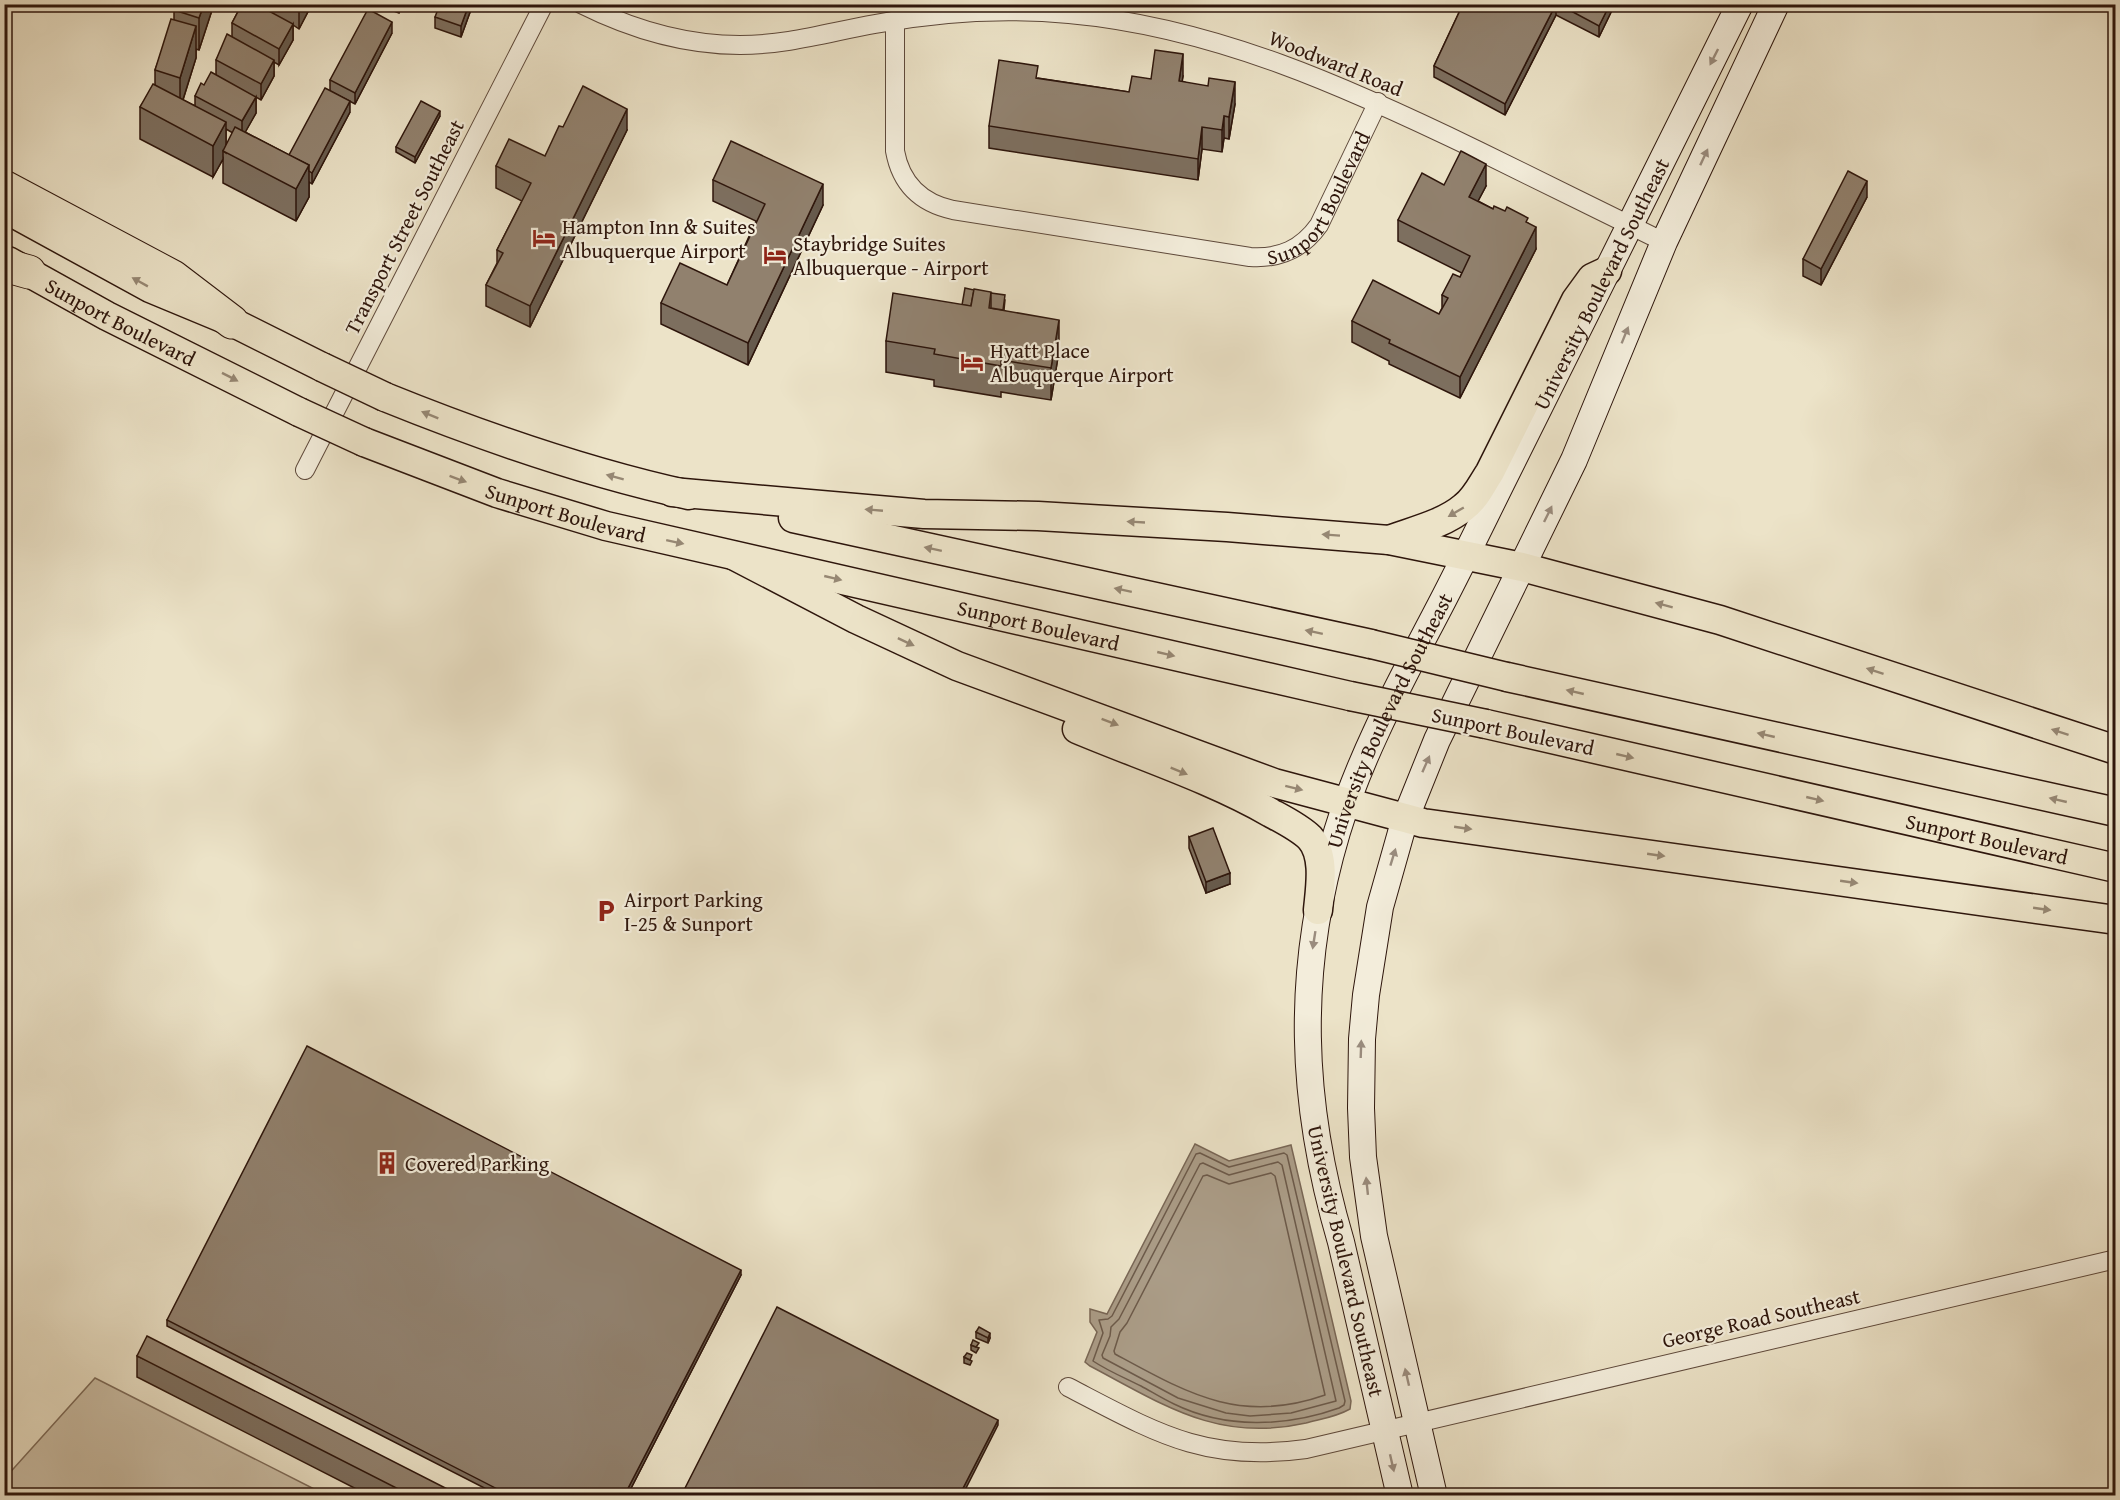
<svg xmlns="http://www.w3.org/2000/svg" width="2120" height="1500" viewBox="0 0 2120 1500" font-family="'Gentium Book Plus',serif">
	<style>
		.green { fill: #ccc0a8; stroke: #7d6b5a; stroke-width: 1.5 }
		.water { fill: #ab9d88; stroke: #796756; stroke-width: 1.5 }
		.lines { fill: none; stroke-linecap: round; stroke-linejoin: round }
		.shore { stroke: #6c5a4a; stroke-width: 1.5 }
		.minor-casing { stroke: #5e493b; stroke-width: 20 }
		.secondary-casing { stroke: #2e160c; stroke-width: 28 }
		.primary-casing { stroke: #2e160c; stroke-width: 31 }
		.motorway-casing { stroke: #2e160c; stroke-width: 35 }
		.minor { stroke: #f3eddb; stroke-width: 18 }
		.secondary { stroke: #f3eddb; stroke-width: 26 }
		.primary { stroke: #ece3c8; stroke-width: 28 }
		.motorway { stroke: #ece3c8; stroke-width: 33 }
		.primary-bridge-casing { stroke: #2e160c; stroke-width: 31; stroke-linecap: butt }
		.primary-bridge { stroke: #ece3c8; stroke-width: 28 }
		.wall { fill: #7d6f5f; stroke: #2e160c; stroke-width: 1.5; fill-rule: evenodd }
		.shaded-wall { fill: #665a4d; stroke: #2e160c; stroke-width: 1.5 }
		.building { fill: #91816e; stroke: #2e160c; stroke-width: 1.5 }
		.oneway { fill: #9a8c7e }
		.oneway2 { fill: #968773 }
		.labels { text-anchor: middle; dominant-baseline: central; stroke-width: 4.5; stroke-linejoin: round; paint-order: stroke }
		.street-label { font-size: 21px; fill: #2e160c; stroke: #f3eddb }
		.poi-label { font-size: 21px; fill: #2e160c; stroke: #f3eddb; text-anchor: start }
	</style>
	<rect width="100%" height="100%" fill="#ece3c8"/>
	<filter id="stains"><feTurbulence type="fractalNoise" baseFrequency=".00333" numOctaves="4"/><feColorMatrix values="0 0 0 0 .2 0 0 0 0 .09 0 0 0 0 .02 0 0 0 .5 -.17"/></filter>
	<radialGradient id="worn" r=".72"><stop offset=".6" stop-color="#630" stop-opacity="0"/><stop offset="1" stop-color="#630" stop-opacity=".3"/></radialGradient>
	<path class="green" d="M95,1378L326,1495H5V1478Z"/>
	<path class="water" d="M1195,1144L1229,1161L1291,1145L1351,1401L1350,1409C1336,1417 1321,1419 1306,1423C1218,1443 1164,1405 1090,1366L1085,1362L1097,1332L1090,1322V1309L1107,1314Z"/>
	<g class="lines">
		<g class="shore">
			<path d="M1200,1153L1229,1167L1284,1153L1287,1155L1345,1401L1344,1405L1339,1408C1286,1427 1225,1429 1174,1404C1163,1399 1152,1392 1141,1386C1125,1378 1108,1371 1093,1361L1103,1333L1099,1320L1108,1319L1112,1316L1196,1154Z"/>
			<path d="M1278,1162L1282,1165L1336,1401L1291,1413L1250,1416L1226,1413L1178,1398L1103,1358L1102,1355L1110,1336L1111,1327L1119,1319L1200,1164L1203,1163L1229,1175Z"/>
			<path d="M1271,1173L1275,1176L1325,1395C1240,1425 1187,1393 1115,1354L1114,1351L1120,1332L1127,1323L1203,1176L1207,1175L1229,1184Z"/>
		</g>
		<g class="minor-casing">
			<g id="minor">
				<path d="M581,4C631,29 684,45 740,45C787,45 830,32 875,24C939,12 1004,8 1069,14C1215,27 1349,88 1479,151C1541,181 1602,212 1664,242"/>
				<path id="s1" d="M895,20V151C901,184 921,203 953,210L1250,257C1280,259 1302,249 1319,225L1378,102"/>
				<path d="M305,470L544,4"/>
				<path d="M1068,1387C1155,1432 1204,1463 1306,1449L2116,1259"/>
			</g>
		</g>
		<g class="secondary-casing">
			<g id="secondary">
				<path id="s2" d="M1400,1496L1341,1242C1300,1103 1295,972 1337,832C1361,753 1402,679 1440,606C1464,560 1486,514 1509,468C1586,313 1663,159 1740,4"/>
				<path d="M1434,1496L1374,1236L1363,1157L1361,1108L1362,1039L1366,995L1380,907L1404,822L1437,740L1574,460L1664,242L1776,4"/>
			</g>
		</g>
		<g class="primary-casing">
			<g id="primary">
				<path d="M4,208L150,288L232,322L322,367"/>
				<path id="s3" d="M8,261L107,316L299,412"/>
				<path d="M385,397C484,437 584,472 689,495"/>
				<path id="s4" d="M364,442L497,493L606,526L1350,696"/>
				<path d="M672,492L924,514L1038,516L1227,527L1389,540L1522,567L1720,620L2116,750"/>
				<path d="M793,518L1371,644"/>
				<path d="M1389,540C1413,531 1444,524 1464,507C1476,498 1482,484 1490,472L1576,300L1592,278L1607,271"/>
				<path d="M735,556L856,619L957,666L1274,783L1405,818L1423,823L2116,920"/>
				<path d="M1507,677L2116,812"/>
				<path id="s5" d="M1486,724L2116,868"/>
				<path d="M1077,729C1141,756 1212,779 1271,813C1284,820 1300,828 1310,838C1326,856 1320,888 1318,910"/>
			</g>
		</g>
		<g class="motorway-casing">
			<g id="motorway">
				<path d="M4,187L173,277L232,322"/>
				<path d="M4,265L29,272"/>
			</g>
		</g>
		<use href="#minor" class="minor"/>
		<use href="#secondary" class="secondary"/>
		<use href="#primary" class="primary"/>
		<use href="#motorway" class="motorway"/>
		<g class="primary-bridge-casing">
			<g id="primary-bridge">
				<path d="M322,367L385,397"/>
				<path d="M299,412L364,442"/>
				<path d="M1371,644L1507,677"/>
				<path d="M1350,696L1486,724"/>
			</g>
		</g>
		<use href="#primary-bridge" class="primary-bridge"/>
	</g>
	<g class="wall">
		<path d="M214,4L199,50L196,49V58L183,100L195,106V96L204,85L216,75V60L232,37V23L242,4H312L299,29L293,25V40L279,65L274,62V76L261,100L256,97V113L245,132L289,155L350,112L312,184L309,182V197L296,221L223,183V159L213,177L140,139V107L155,85V70L174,20V10ZM226,129L233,133L226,146Z"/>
		<path d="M375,4H402L399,13Z"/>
		<path d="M473,4L461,37L435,28V17Z"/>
		<path d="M1463,4H1615L1599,37L1556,15L1505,115L1434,77V66Z"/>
		<path d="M392,33L355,104L330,91V80Z"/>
		<path d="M1183,76L1182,81L1235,104L1229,139L1224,138L1222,152L1202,149L1198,180L989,148V126L1038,78L1129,92L1151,79Z"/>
		<path d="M440,116L415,163L396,152V147Z"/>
		<path d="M563,127L627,130L530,327L486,306V285L497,263V250L522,201L496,188V166L545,156Z"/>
		<path d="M713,180L823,205L748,365L661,324V303L727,285L756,221L713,201Z"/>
		<path d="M1444,185L1486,186L1478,201L1493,209L1528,223L1536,249L1460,398L1389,364V361L1352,342V321L1439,314L1442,308V295L1460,277L1462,273L1398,241V220Z"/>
		<path d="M1867,197L1821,285L1803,276V259Z"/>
		<path d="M991,293L1005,300L1004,310L1059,351L1051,400L1001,392V397L934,386V380L886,372V341L962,305Z"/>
		<path d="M1189,837L1230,884L1206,893L1189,848Z"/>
		<path d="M741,1275L627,1496H500L167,1326V1320Z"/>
		<path d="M976,1332L990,1338L988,1343L976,1338Z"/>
		<path d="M971,1345L979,1348L976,1353L971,1350Z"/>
		<path d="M137,1356L461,1496H370L137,1377Z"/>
		<path d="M964,1357L972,1361L970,1365L964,1363Z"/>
	</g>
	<g class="shaded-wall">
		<path d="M204,4H214L199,50V18Z"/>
		<path d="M303,4H312L299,29V12Z"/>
		<path d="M399,4H402L399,13Z"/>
		<path d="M469,4H473L461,37V26Z"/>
		<path d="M1556,4V15L1505,115V104Z"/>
		<path d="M1610,4H1615L1599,37V26Z"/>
		<path d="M392,22V33L355,104V93Z"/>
		<path d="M293,24V40L279,65V49Z"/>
		<path d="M196,26V58L180,109V78Z"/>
		<path d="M1183,54V76L1179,102V81Z"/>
		<path d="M274,60V76L261,100V84Z"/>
		<path d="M1235,82V104L1229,139V117Z"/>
		<path d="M256,97V113L242,138V121Z"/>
		<path d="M350,101V112L312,184V173Z"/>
		<path d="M627,109V130L530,327V306Z"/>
		<path d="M440,111V116L415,163V157Z"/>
		<path d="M1224,116V138L1222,152V130Z"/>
		<path d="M226,122V153L223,151V159L213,177V146Z"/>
		<path d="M1202,127V149L1198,180V159Z"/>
		<path d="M1486,164V186L1469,218V197Z"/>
		<path d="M309,165V197L296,221V189Z"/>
		<path d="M1867,181V197L1821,285V269Z"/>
		<path d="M823,184V205L748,365V343Z"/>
		<path d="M1536,227V249L1460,398V377Z"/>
		<path d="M1059,320V351L1051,400V368Z"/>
		<path d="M1230,873V884L1206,893V882Z"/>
		<path d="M741,1270V1275L627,1496H624Z"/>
		<path d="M990,1333V1338L988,1343V1338Z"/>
		<path d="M998,1420V1425L962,1496H959Z"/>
	</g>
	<g class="building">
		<path d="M176,4H204L199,18L174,10Z"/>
		<path d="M242,4H256L293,24L279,49L232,23Z"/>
		<path d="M284,4H303L299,12Z"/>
		<path d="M440,4H469L461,26L435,17Z"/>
		<path d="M1463,4H1556L1505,104L1434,66Z"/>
		<path d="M1558,4H1610L1599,26Z"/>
		<path d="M368,9L392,22L355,93L330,80Z"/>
		<path d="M171,19L196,26L180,78L155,70Z"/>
		<path d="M227,34L274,60L261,84L216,60Z"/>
		<path d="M1155,50L1183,54L1179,81L1208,86L1209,78L1235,82L1229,117L1224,116L1222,130L1202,127L1198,159L989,126L999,60L1038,66L1036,78L1129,92L1132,76L1151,79Z"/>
		<path d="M211,72L256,97L242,121L195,96L201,83L204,85Z"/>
		<path d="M153,84L226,122L213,146L140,107Z"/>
		<path d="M583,86L627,109L530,306L486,285L503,253L497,250L531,183L496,166L509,139L545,156L559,126L563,127Z"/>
		<path d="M325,88L350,101L312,173L309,171V165L289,155Z"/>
		<path d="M421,101L440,111L415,157L396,147Z"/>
		<path d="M235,127L309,165L296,189L223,151Z"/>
		<path d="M731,141L823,184L748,343L661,303L680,263L727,285L765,204L713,180Z"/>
		<path d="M1461,151L1486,164L1469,197L1493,209L1494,206L1505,211L1507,207L1528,218L1526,222L1536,227L1460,377L1389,343L1390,340L1352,321L1373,280L1439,314L1448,298L1442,295L1453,274L1460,277L1470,256L1398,220L1422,173L1444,185Z"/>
		<path d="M1848,171L1867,181L1821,269L1803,259Z"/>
		<path d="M965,288L974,290L971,306L962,305Z"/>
		<path d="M974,289L991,292L989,308L1059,320L1051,368L1001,360V366L934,354L935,349L886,341L893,293L971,306Z"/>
		<path d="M991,293L1005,295L1003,310L991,308Z"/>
		<path d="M1213,828L1230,873L1206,882L1189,837Z"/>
		<path d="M307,1046L741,1270L624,1496H511L167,1320Z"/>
		<path d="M777,1307L998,1420L959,1496H681Z"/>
		<path d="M979,1327L990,1333L988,1338L976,1332Z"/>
		<path d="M147,1336L461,1496H412L137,1356Z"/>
		<path d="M973,1340L979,1343L976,1347L971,1345Z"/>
		<path d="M967,1353L972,1355L970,1360L964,1357Z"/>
	</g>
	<defs><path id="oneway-solid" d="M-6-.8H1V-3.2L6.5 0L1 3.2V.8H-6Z" transform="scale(1.5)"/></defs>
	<g class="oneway">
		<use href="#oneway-solid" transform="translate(1714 57) rotate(117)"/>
		<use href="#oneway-solid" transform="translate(1704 157) rotate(-65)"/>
		<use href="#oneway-solid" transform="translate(1625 335) rotate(-68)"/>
		<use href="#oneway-solid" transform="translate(1548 514) rotate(-64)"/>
		<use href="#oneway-solid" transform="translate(1426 764) rotate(-66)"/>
		<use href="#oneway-solid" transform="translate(1393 857) rotate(-73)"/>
		<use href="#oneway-solid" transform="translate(1314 940) rotate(99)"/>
		<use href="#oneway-solid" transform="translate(1361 1049) rotate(-88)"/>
		<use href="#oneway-solid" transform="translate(1367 1186) rotate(-96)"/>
		<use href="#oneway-solid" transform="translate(1407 1377) rotate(-103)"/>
		<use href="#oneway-solid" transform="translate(1392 1463) rotate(77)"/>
	</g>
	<g class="oneway2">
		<use href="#oneway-solid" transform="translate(140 282) rotate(-151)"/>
		<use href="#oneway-solid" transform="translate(230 377) rotate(27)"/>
		<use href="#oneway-solid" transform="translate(430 415) rotate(-158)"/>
		<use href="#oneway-solid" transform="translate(615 477) rotate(-165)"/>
		<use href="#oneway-solid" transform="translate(458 479) rotate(20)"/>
		<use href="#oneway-solid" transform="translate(874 510) rotate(-175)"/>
		<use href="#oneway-solid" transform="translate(1456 512) rotate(150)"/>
		<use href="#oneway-solid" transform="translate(1136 522) rotate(-177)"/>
		<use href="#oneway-solid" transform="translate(1331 535) rotate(-176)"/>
		<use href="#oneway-solid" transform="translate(675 542) rotate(12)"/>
		<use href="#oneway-solid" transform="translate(933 549) rotate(-168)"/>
		<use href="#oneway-solid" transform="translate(833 578) rotate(13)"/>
		<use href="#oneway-solid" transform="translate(1123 590) rotate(-168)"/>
		<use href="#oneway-solid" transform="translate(1664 605) rotate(-165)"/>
		<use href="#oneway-solid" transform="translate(1314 632) rotate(-168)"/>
		<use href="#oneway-solid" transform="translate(906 642) rotate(25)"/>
		<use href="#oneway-solid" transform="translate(1166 654) rotate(13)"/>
		<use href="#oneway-solid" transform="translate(1875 671) rotate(-162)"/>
		<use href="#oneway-solid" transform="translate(1575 692) rotate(-167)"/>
		<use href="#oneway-solid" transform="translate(1110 722) rotate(21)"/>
		<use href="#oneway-solid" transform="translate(2060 732) rotate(-162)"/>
		<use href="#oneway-solid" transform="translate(1766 735) rotate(-167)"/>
		<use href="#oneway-solid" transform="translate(1625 756) rotate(13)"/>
		<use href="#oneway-solid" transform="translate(1179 771) rotate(22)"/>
		<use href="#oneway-solid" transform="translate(1294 788) rotate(14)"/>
		<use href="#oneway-solid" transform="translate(1815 799) rotate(13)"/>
		<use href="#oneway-solid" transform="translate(2058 800) rotate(-167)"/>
		<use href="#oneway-solid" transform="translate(1463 828) rotate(8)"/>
		<use href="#oneway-solid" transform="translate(1656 855) rotate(8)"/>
		<use href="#oneway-solid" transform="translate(1849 882) rotate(8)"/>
		<use href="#oneway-solid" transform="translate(2042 909) rotate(8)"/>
	</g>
	<defs>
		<g id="hotel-bare" transform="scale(1.8)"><path d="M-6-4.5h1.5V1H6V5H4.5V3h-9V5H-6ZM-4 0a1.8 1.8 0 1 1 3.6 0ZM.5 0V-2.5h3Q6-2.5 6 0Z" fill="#8f2418" stroke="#f3eddb" stroke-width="2.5" paint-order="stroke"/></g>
		<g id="parking-bare" transform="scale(1.8)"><path d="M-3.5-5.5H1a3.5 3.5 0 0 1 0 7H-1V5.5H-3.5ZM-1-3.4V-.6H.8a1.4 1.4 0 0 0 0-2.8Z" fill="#8f2418" stroke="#f3eddb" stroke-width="2.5" paint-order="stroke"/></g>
		<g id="building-bare" transform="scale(1.8)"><path d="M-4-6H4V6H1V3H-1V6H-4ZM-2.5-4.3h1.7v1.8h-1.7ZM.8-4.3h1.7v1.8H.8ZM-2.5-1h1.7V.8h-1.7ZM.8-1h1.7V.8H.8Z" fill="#8f2418" stroke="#f3eddb" stroke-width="2.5" paint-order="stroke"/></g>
	</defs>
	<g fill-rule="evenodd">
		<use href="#hotel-bare" x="544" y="238"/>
		<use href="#hotel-bare" x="775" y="255"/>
		<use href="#hotel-bare" x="972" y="362"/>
		<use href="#parking-bare" x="606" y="911"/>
		<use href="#building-bare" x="387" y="1163"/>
	</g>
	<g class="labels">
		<g class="street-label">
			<text transform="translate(1336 63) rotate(22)">Woodward Road</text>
			<text stroke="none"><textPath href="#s1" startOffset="620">Sunport Boulevard</textPath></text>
			<text transform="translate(404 227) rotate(-63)">Transport Street Southeast</text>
			<text stroke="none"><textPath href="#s2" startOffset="1286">University Boulevard Southeast</textPath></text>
			<text stroke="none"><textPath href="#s3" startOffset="128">Sunport Boulevard</textPath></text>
			<text stroke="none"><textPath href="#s4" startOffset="214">Sunport Boulevard</textPath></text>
			<text stroke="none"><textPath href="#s4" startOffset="700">Sunport Boulevard</textPath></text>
			<text stroke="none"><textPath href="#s2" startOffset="800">University Boulevard Southeast</textPath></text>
			<text transform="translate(1513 731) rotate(12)">Sunport Boulevard</text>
			<text stroke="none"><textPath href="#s5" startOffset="514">Sunport Boulevard</textPath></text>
			<text transform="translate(1346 1261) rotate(77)">University Boulevard Southeast</text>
			<text transform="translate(1761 1318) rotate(-13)">George Road Southeast</text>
		</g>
		<g class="poi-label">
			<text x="562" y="226">Hampton Inn &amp; Suites<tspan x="562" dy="24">Albuquerque Airport</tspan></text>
			<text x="793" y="243">Staybridge Suites<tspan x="793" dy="24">Albuquerque - Airport</tspan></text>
			<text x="990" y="350">Hyatt Place<tspan x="990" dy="24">Albuquerque Airport</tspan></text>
			<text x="624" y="899">Airport Parking<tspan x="624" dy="24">I-25 &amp; Sunport</tspan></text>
			<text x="405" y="1163">Covered Parking</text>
		</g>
	</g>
	<rect width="2120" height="1500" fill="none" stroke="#ece3c8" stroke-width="24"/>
	<rect x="6" y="6" width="2108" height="1488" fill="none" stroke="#2e160c" stroke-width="3"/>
	<rect x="12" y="12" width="2096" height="1476" fill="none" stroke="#2e160c" stroke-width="1.5"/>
	<rect width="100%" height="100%" filter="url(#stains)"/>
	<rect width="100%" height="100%" fill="url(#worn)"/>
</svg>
